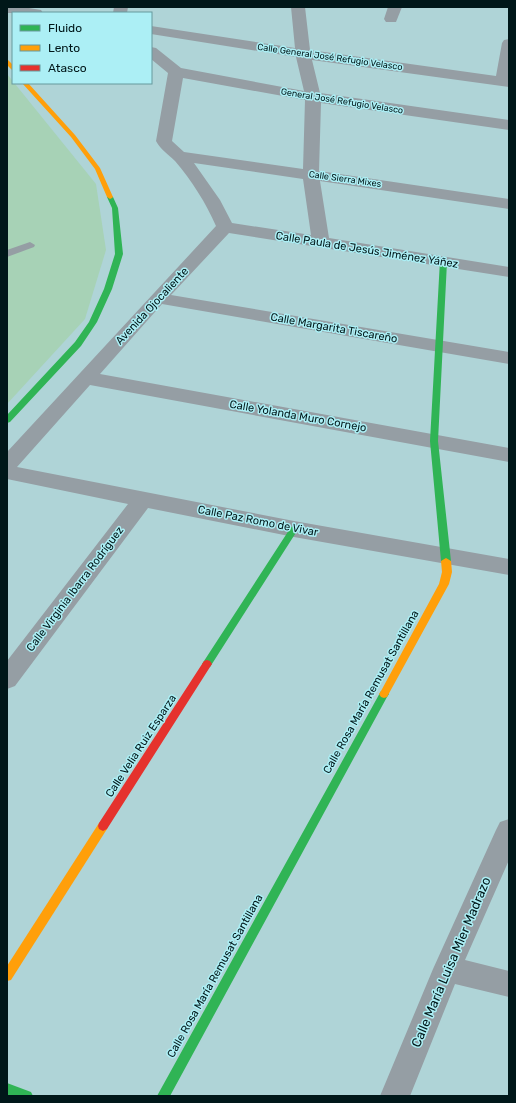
<svg xmlns="http://www.w3.org/2000/svg" width="516" height="1103" viewBox="0 0 516 1103" font-family="Rubik,sans-serif">
	<style>
		.green { fill: #a7d2b6 }
		.lines { fill: none; stroke-linecap: round; stroke-linejoin: round }
		.lane { fill: #959ea4; fill-rule: evenodd }
		.street { fill: #959ea4; fill-rule: evenodd }
		.fast { fill: #30b455; fill-rule: evenodd }
		.slow { fill: #ff9f0a; fill-rule: evenodd }
		.jam { fill: #e5322d; fill-rule: evenodd }
		.labels { text-anchor: middle; dominant-baseline: central; stroke-width: 3; stroke-linejoin: round; paint-order: stroke }
		.far-street-label { font-size: 9px; fill: #001719; stroke: #aceff5 }
		.street-label { font-size: 11px; fill: #001719; stroke: #aceff5 }
		.near-street-label { font-size: 13px; fill: #001719; stroke: #aceff5 }
	</style>
	<rect width="100%" height="100%" fill="#afd4d7"/>
	<path class="green" d="M7,74L96,184L106,250L85,319L7,404Z"/>
	<g class="lines">
		<path class="lane" d="M30,242L35,245L34,247L7,257V250Z"/>
		<g class="street">
			<path d="M7,7H23L41,10L43,13H7Z"/>
			<path d="M114,7H128L127,13H113Z"/>
			<path d="M291,7H305L310,50L496,76L502,43L504,40L509,39V87L312,60L320,93L509,120V130L321,103L319,171L509,199V209L320,181L329,238L509,267V277L229,233L171,295L509,352V364L162,304L100,374L509,448V462L90,385L17,467L294,521L509,559V575L294,537L148,508L15,686L7,689V661L128,504L7,479V452L216,226C206,203 192,181 175,161C168,154 161,150 156,141L168,73L151,59V47L156,48L181,68L304,91L296,57L151,34V26L295,48ZM183,78L305,100L303,169L184,152L172,141ZM194,163L303,179L311,235L232,223L220,200Z"/>
			<path d="M388,7H402L396,22H386L384,19Z"/>
			<path d="M509,819V860L465,960L509,971V997L455,984L410,1096H380L433,969L496,830L500,822Z"/>
		</g>
		<g class="fast">
			<path d="M110,195L113,197L118,208L123,254L112,289L97,322L81,346L10,422L7,423V415L75,342L89,322L104,289L115,254L112,208L107,197Z"/>
			<path d="M440,260H443L447,262L438,441L451,561L446,564L441,561L430,441Z"/>
			<path d="M294,526L298,529L297,531L210,667L207,668L204,667L202,664L204,661L291,527Z"/>
			<path d="M384,690L387,691L389,694L387,697L170,1096H157L381,691Z"/>
			<path d="M7,1083L31,1092L33,1096L7,1095Z"/>
		</g>
		<g class="slow">
			<path d="M7,59L13,65V71L7,65Z"/>
			<path d="M22,83H28L75,135L100,168L113,197L112,198L110,199L107,197L95,169L71,137Z"/>
			<path d="M446,558L451,561L452,572L449,584L387,697L384,698L381,697L379,694L381,691L439,584L442,572L441,561Z"/>
			<path d="M103,821L107,823L108,826L107,829L11,980L7,981V966L99,823Z"/>
		</g>
		<path class="jam" d="M207,660L210,661L212,664L210,667L107,829L103,831L99,829L98,826L99,823L204,661Z"/>
	</g>
	<g class="labels">
		<g class="far-street-label">
			<text transform="translate(330 57) rotate(8)">Calle General José Refugio Velasco</text>
			<text transform="translate(342 101) rotate(9)">General José Refugio Velasco</text>
			<text transform="translate(345 179) rotate(8)">Calle Sierra Mixes</text>
		</g>
		<g class="street-label">
			<text transform="translate(367 250) rotate(9)">Calle Paula de Jesús Jiménez Yáñez</text>
			<text transform="translate(152 306) rotate(-47)">Avenida Ojocaliente</text>
			<text transform="translate(334 328) rotate(10)">Calle Margarita Tiscareño</text>
			<text transform="translate(298 416) rotate(10)">Calle Yolanda Muro Cornejo</text>
			<text transform="translate(258 521) rotate(11)">Calle Paz Romo de Vivar</text>
			<text transform="translate(75 589) rotate(-53)">Calle Virginia Ibarra Rodríguez</text>
			<text transform="translate(371 692) rotate(-61)">Calle Rosa María Remusat Santillana</text>
			<text transform="translate(141 746) rotate(-57)">Calle Velia Ruiz Esparza</text>
			<text transform="translate(215 976) rotate(-61)">Calle Rosa María Remusat Santillana</text>
		</g>
		<g class="near-street-label">
			<text transform="translate(451 962) rotate(-67)">Calle María Luisa Mier Madrazo</text>
		</g>
	</g>
	<rect width="516" height="1103" fill="none" stroke="#001719" stroke-width="16"/>
	<rect x="12" y="12" width="140" height="72" fill="#aceff5" stroke="#67999d"/>
	<rect x="20" y="25" width="20" height="6" fill="#30b455" stroke="#67999d"/>
	<text x="48" y="32" font-size="12" fill="#001719">Fluido</text>
	<rect x="20" y="45" width="20" height="6" fill="#ff9f0a" stroke="#67999d"/>
	<text x="48" y="52" font-size="12" fill="#001719">Lento</text>
	<rect x="20" y="65" width="20" height="6" fill="#e5322d" stroke="#67999d"/>
	<text x="48" y="72" font-size="12" fill="#001719">Atasco</text>
</svg>
